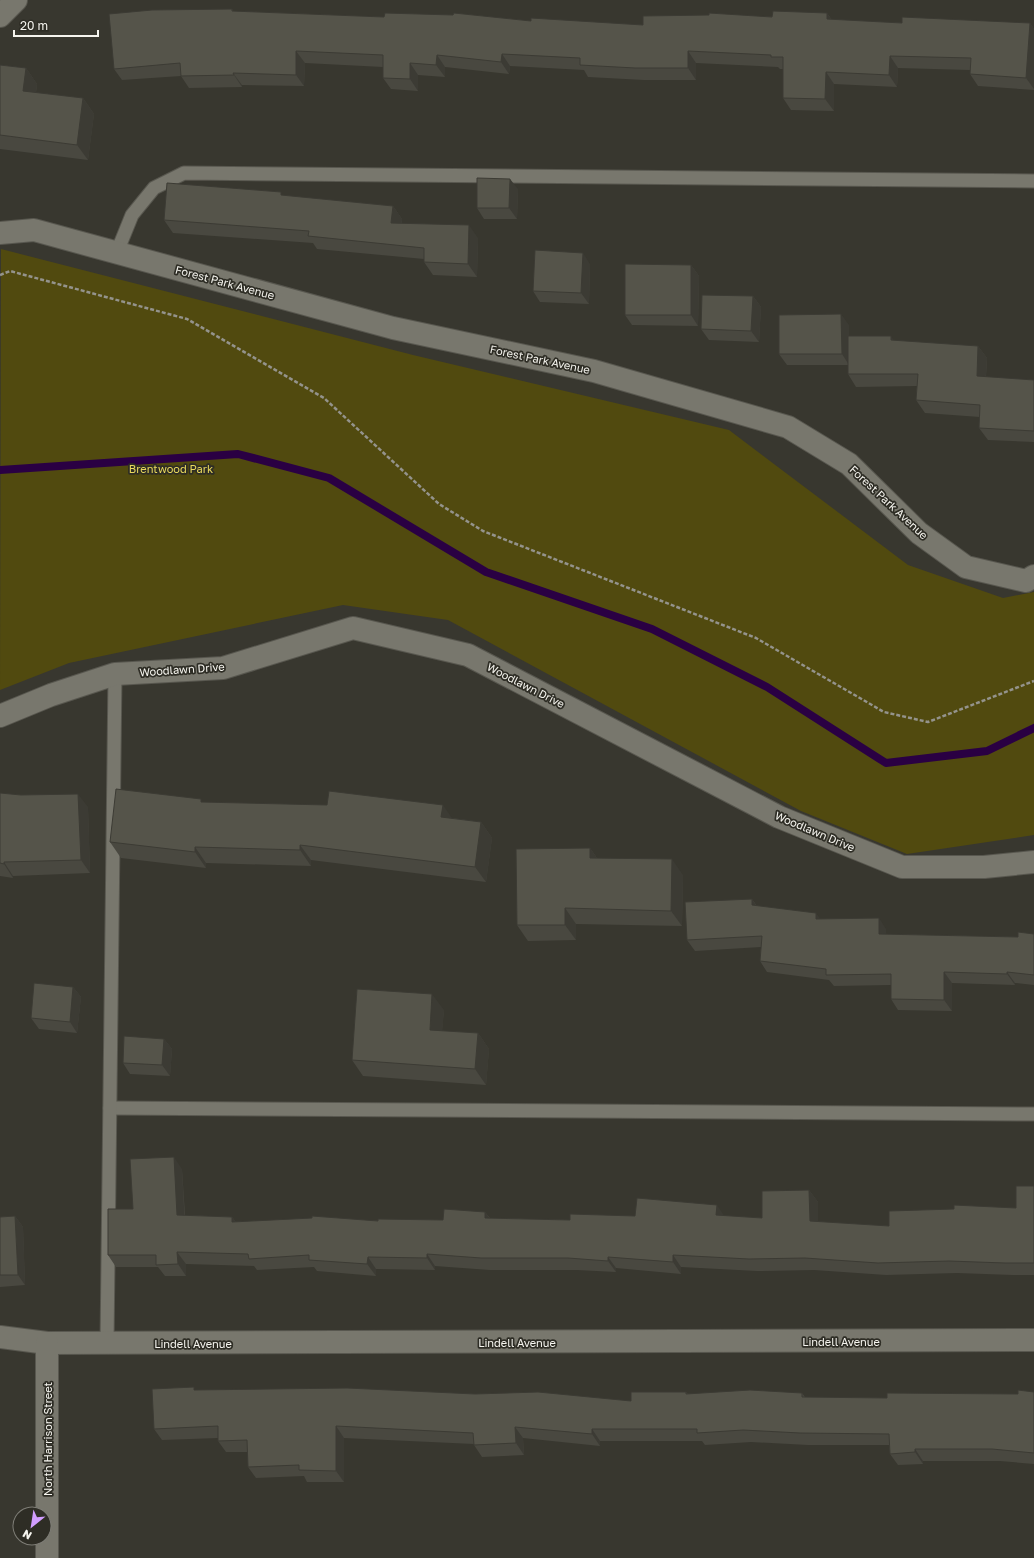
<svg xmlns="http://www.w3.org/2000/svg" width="1034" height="1558" viewBox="0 0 1034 1558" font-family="'Golos Text',sans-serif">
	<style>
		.green { fill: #514a0f }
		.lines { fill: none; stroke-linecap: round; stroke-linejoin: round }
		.stream { stroke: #2a0043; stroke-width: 8 }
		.service-casing { stroke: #58574f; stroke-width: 15 }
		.minor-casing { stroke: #58574f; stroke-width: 24 }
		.path { stroke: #94938c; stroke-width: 2.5; stroke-dasharray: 4 2; stroke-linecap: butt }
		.service { stroke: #78776d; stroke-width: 13 }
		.minor { stroke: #78776d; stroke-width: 22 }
		.wall { fill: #494840 }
		.shaded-wall { fill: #3c3b34 }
		.building { fill: #55544a; stroke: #3c3b34 }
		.labels { text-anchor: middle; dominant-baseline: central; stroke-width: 3.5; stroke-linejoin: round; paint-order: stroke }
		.street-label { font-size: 11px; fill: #f6f5ef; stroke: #2e2d25 }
		.park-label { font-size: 11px; fill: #e9d95c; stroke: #2e2d25 }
	</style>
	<rect width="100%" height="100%" fill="#38372f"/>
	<path class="green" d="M1,249L413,355L729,430L908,565L1003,598L1034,592V835L907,854L801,811L448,620L343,605L69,663L0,690Z"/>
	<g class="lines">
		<path class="stream" d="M0,470L238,454L329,478L486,572L652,629L767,687L886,763L987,751L1034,728"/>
		<g class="service-casing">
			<g id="service">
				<path d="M117,252L132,215L154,188L184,173L1034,181"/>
				<path d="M110,1108L1034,1114"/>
				<path d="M107,1343L115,674"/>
			</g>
		</g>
		<g class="minor-casing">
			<g id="minor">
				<path d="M0,16L16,0"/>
				<path d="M0,233L34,230L393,328L594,371L788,427L849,464L919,533L966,567L1026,581L1034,576"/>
				<path d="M0,716L51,695L115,674L223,668L353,628L468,655L779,817L902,867H984L1034,862"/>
				<path d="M0,1337L47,1343L1034,1340"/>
				<path d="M47,1343V1558"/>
			</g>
		</g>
		<path class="path" d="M0,275L10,271L187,319L324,398L439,504L483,531L756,638L884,712L928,722L1034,681"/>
		<use href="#service" class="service"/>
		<use href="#minor" class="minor"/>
	</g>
	<g class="wall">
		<path d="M232,9L234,12L384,17L643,25L827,13L832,20L902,23H1030L1034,29V90L978,86L970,74V70L898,68L897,87L834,84V111L791,110L783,98V69H780L778,67L696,63V80H644L588,77L584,70L510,66L509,74L445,67V77L418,75V91L391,89L383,78V67L305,63L304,86L242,85V87L189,88L181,76L122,80L114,69Z"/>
		<path d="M0,65L26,68L37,84L36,93L83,98L94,114L88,160L0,149Z"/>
		<path d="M518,189L517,219H484L477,208Z"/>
		<path d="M284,196L393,206L402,219V224L478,238L477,277L433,275L424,262V259L317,249L313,243L173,233L164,220Z"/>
		<path d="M590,264L589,304L540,302L533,291Z"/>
		<path d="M691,265L699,276L698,326L632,325L625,315Z"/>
		<path d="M753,296L761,307L759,342L709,340L701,329Z"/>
		<path d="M849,325V336L894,341L978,346L987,358L986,377L1034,380V442L988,440L979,428L980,417L925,413L916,400L917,386L856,387L848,374V365H787L779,354Z"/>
		<path d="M0,793L88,807L90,873L13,876V878L0,876Z"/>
		<path d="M203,802L452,818L481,822L492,838L486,882L311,860V866L206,863V868L121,858L110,842Z"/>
		<path d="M590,848L597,858L683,875L682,926L576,924V940L528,941L517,925Z"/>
		<path d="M752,899L757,906L821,919L886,929V934L1018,937L1034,934V985L1015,983V985L952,983V1011L898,1010L891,999V985L834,986L829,980L767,972L760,961L761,947L695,951L687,940Z"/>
		<path d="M73,987L81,997L77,1033L39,1029L31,1018Z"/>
		<path d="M444,1010L442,1031L478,1033L489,1049L486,1085L363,1076L352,1060Z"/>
		<path d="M164,1039L172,1049L170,1076L130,1074L123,1063Z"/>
		<path d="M182,1169L185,1215L232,1217L236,1222L443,1220L485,1212L490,1218L570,1220L635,1216H724L762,1218L809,1190L818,1202V1222L889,1226L1016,1208L1034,1186V1275H1013L957,1273L886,1275L814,1270L757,1271L681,1267V1274L616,1268V1272L577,1270H490L435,1266V1270L376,1269V1276L317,1271L314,1267L257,1270L254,1266L186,1264V1276H165L158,1267H116L108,1255L133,1209Z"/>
		<path d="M15,1216L23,1227L25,1285L0,1287V1217Z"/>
		<path d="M196,1390L631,1401L686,1392L688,1394L802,1393L805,1397L887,1398L1018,1394L1034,1392V1464L1000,1461H923V1464L898,1465L890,1454L889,1445H808L751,1442L705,1445L702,1441H600V1446L523,1438L524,1455L482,1457L474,1445V1444L344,1438V1482H307L304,1476L256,1478L248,1467V1452H226L218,1441V1438L162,1440L154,1429Z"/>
	</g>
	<g class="shaded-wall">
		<path d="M827,13L835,25L827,19Z"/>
		<path d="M1030,23L1034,29V89L1026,78Z"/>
		<path d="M296,51L305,63L304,86L296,75Z"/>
		<path d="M688,51L696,63V80L688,68Z"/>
		<path d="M502,54L510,66L509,74L501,62Z"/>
		<path d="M437,55L445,67V77L436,65Z"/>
		<path d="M890,56L898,68L897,87L889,75Z"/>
		<path d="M410,63L418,75V91L410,79Z"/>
		<path d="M26,68L37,84L34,107L23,91Z"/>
		<path d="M826,72L834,84V111L825,99Z"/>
		<path d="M233,73L242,85V87L234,75Z"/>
		<path d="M83,98L94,114L88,160L77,145Z"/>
		<path d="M510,179L518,189L517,219L509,208Z"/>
		<path d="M393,206L402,219L401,236L391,223Z"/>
		<path d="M469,225L478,238L477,277L468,264Z"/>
		<path d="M583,253L590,264L589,304L581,293Z"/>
		<path d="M691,265L699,276L698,326L691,315Z"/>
		<path d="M753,296L761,307L759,342L751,331Z"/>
		<path d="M841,314L849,325V365L842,354Z"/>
		<path d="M891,336L899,348L891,340Z"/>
		<path d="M978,346L987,358L985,389L977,376Z"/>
		<path d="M78,794L88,807L90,873L81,860Z"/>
		<path d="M443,805L454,821L441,817Z"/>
		<path d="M481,822L492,838L486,882L475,867Z"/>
		<path d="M300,845L311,860V866L300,850Z"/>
		<path d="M195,847L206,863V868L195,852Z"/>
		<path d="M590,848L601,864L590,858Z"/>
		<path d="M672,859L683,875L682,926L671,911Z"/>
		<path d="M4,862L13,876V878L4,864Z"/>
		<path d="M752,899L759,910L752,905Z"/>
		<path d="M565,908L576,924V940L565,925Z"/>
		<path d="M816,913L824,924L816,919Z"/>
		<path d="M879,918L886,929V945L879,934Z"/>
		<path d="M944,972L952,983V1011L944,1000Z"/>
		<path d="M1007,972L1015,983V985L1007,974Z"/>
		<path d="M73,987L81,997L77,1033L70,1022Z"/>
		<path d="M432,994L444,1010L441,1046L430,1030Z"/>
		<path d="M478,1033L489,1049L486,1085L475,1069Z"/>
		<path d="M164,1039L172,1049L170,1076L162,1065Z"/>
		<path d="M174,1157L182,1169L185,1227L177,1215Z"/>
		<path d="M809,1190L818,1202V1233L810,1221Z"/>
		<path d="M717,1205L725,1217L716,1215Z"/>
		<path d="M485,1212L494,1224L485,1218Z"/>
		<path d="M15,1216L23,1227L25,1285L18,1275Z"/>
		<path d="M232,1217L241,1228L232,1222Z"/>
		<path d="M177,1252L186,1264V1276L178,1264Z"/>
		<path d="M427,1254L435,1266V1270L427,1258Z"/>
		<path d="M673,1255L681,1267V1274L673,1262Z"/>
		<path d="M368,1257L376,1269V1276L367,1264Z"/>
		<path d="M608,1257L616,1268V1272L608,1261Z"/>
		<path d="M336,1426L344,1438V1482L336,1471Z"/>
		<path d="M515,1427L523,1438L524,1455L516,1443Z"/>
		<path d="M592,1429L600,1441V1446L592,1434Z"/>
		<path d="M915,1449L923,1461V1464L915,1452Z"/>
	</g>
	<g class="building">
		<path d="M232,9V11L384,17L385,13L453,15L454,13L531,21V18L643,25V16L709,15V13L772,17L773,11L827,13V19L902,23V17L1030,23L1026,78L970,74L971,58L890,56L889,75L826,72L825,99L783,98V57H771V55L688,51V68H635L580,65V58L502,54L501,62L437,55L436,65L410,63V79L383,78V55L296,51V75L233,73L234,75L181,76L180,63L114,69L109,14L152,10Z"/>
		<path d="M0,65L26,68L23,91L83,98L77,145L0,135Z"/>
		<path d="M477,178L510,179L509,208H477Z"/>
		<path d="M167,183L281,192V195L393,206L391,223L469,225L468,264L424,262V248L308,236L309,231L164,220Z"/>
		<path d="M535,250L583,253L581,293L533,291Z"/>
		<path d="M625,264L691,265V315H625Z"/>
		<path d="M702,295L753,296L751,331L701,329Z"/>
		<path d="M841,314L842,354H779V315Z"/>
		<path d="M848,336H891V340L978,346L977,376L1034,380V431L979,428L980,405L916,400L918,374H848Z"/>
		<path d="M116,789L201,799V802L327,805L329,791L443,805L441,817L481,822L475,867L300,845V850L195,847V852L110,842Z"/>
		<path d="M0,793L21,795L78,794L81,860L4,862V864L0,863Z"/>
		<path d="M590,848V858L672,859L671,911L565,908V925H517L516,849Z"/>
		<path d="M752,899V905L816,913V919L879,918V934L1018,937V932L1034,934V975L1007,972V974L944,972V1000L891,999V974L826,975V969L760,961L762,936L687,940L685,902Z"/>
		<path d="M34,983L73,987L70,1022L31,1018Z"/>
		<path d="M357,989L432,994L430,1030L478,1033L475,1069L352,1060Z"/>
		<path d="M124,1036L164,1039L162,1065L123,1063Z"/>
		<path d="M174,1157L177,1215L232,1217V1222L312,1218V1216L378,1221V1219L443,1220L444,1209L485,1212V1218L570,1220V1214L635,1216L637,1198L717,1205L716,1215L762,1218V1191L809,1190L810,1221L889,1226V1211L954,1209V1205L1016,1208V1186H1034V1263H1005L949,1261L878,1263L805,1258L749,1259L673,1255V1262L608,1257V1261L568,1258H481L427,1254V1258L368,1257L367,1264L309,1260V1255L249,1259L248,1254L177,1252L178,1264L156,1265V1255H108V1209H133L130,1159Z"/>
		<path d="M15,1216L18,1275H0V1217Z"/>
		<path d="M194,1387V1390L347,1388L475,1394L538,1392L631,1401V1392H686V1394L750,1390L802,1393V1397L887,1398V1393L1018,1394V1390L1034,1392V1453L992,1449H915V1452L890,1454L889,1434L800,1433L743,1430L697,1433V1429H592V1434L515,1427L516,1443L474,1445L473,1433L336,1426V1471L299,1470V1465L248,1467L247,1440L218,1441V1426L154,1429L152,1389Z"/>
	</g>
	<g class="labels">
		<g class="street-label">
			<text transform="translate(225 282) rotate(15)">Forest Park Avenue</text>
			<text transform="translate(540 359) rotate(12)">Forest Park Avenue</text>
			<text transform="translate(889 502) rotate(43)">Forest Park Avenue</text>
			<text transform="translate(182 669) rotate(-4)">Woodlawn Drive</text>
			<text transform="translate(526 685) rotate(27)">Woodlawn Drive</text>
			<text transform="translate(815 831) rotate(23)">Woodlawn Drive</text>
			<text x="841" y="1341">Lindell Avenue</text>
			<text x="517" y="1342">Lindell Avenue</text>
			<text x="193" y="1343">Lindell Avenue</text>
			<text transform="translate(47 1439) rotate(-90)">North Harrison Street</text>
		</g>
		<g class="park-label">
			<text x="171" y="468">Brentwood Park</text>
		</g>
	</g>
	<g transform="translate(32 1526) rotate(210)"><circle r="19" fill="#2e2d25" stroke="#7e7d76"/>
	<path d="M0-3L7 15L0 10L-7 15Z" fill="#d19dfe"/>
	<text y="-6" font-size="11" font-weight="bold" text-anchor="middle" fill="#f6f5ef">N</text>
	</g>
	<path d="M14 30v6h84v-6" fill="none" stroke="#f6f5ef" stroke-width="2"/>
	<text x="20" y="30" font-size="12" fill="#f6f5ef" stroke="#2e2d25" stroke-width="3" paint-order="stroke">20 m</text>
</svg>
